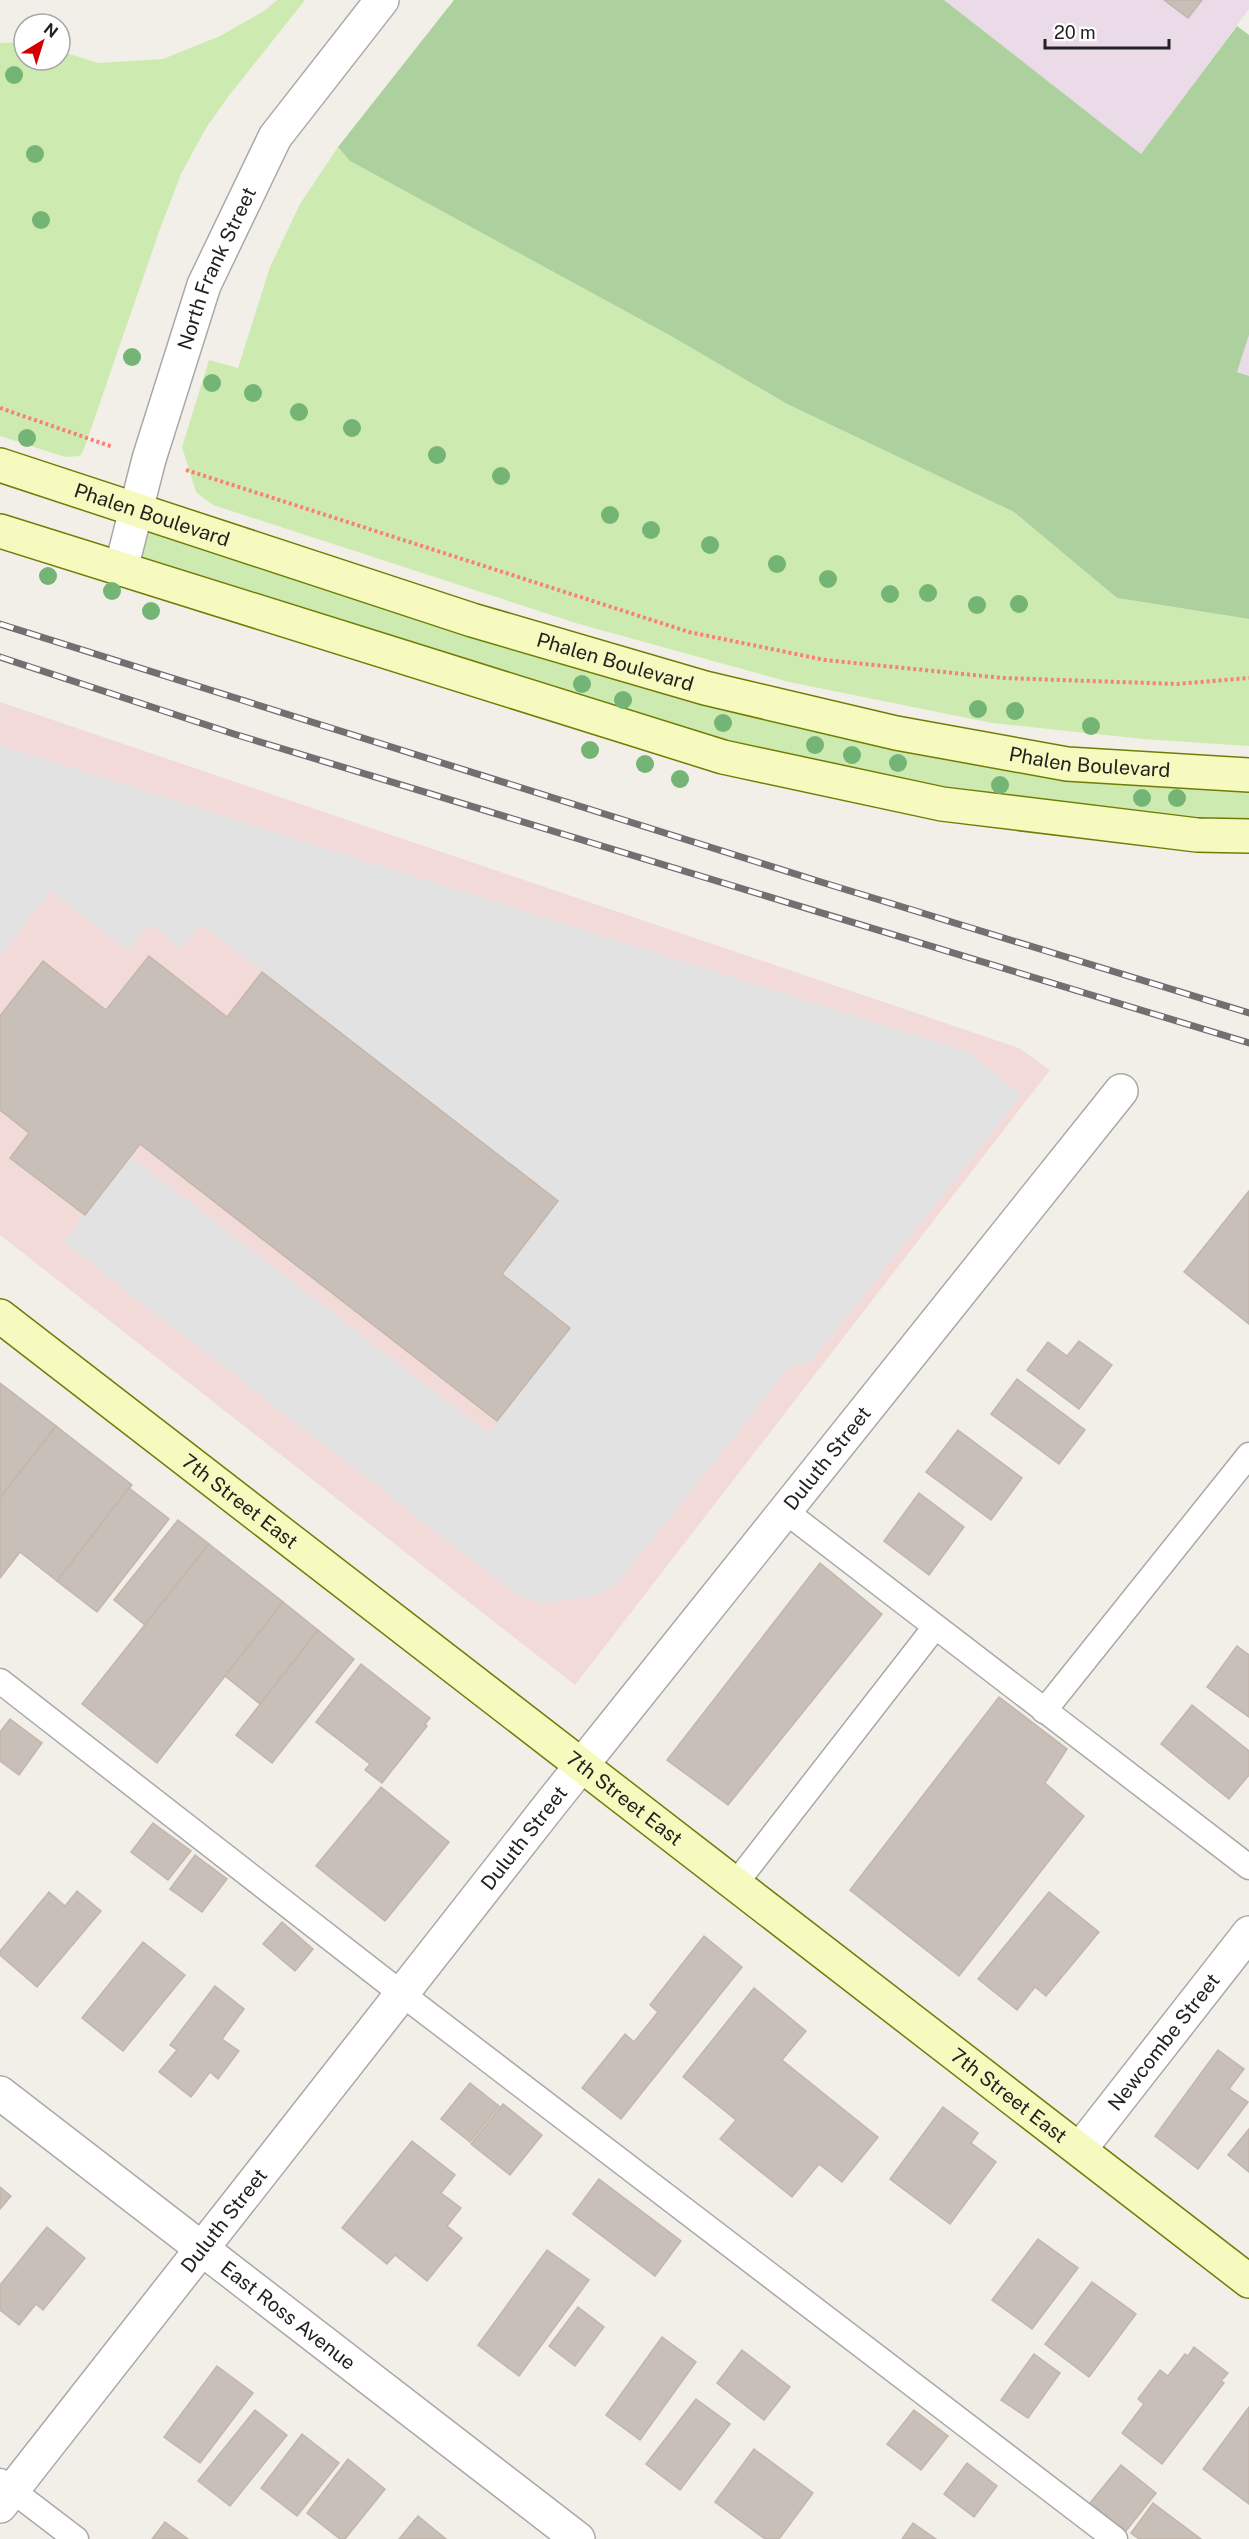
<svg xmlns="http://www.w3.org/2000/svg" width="1249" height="2539" viewBox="0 0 1249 2539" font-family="'Public Sans',sans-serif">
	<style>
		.commercial { fill: #f2dad9 }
		.industrial { fill: #ebdbe8 }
		.grass { fill: #cdebb0 }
		.forest { fill: #add19e }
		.parking { fill: #e2e2e2 }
		.building { fill: #c7bfb8; stroke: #c4b6ab; stroke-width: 1.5 }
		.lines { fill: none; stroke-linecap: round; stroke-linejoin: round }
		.lane-casing { stroke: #a9a9a9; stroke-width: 27 }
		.street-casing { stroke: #a9a9a9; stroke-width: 36 }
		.secondary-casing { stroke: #707d05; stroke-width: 36 }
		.path { stroke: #fa8072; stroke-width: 4; stroke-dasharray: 3 3; stroke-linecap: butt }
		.lane { stroke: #fff; stroke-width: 24 }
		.street { stroke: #fff; stroke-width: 33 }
		.secondary { stroke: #f7fabf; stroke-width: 33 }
		.rail-casing { stroke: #707070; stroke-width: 7 }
		.rail { stroke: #fff; stroke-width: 4.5; stroke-dasharray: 14; stroke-linecap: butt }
		.tree { fill: #74b475 }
		.labels { text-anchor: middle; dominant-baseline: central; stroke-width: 6; stroke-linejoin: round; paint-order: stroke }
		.street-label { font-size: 20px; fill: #222; stroke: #fff }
	</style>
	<rect width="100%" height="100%" fill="#f2efe9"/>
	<path class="commercial" d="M0,702L1019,1048L1050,1070L575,1685L0,1235Z"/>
	<g class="industrial">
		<path d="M944,0H1249V9L1141,154Z"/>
		<path d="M1249,335V376L1237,372Z"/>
	</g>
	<g class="grass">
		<path d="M277,0H305L228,97L206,128L181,174L160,229L84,449L80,456L65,457L0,436V43L24,42V60H60V51L98,63L163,59L220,36L264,11Z"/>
		<path d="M338,147L350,161L671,336L787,404L1014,512L1117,598L1249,619V746L1143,739L992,723L789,682L579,624L213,505L196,492L182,447L209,360L238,368L270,267L300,204Z"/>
		<path d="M135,510L896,733L1249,775V836L942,804L121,569Z"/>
	</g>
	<path class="forest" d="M454,0H944L1141,154L1237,26L1249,35V335L1237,372L1249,376V619L1117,598L1014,512L787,404L671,336L350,161L338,147Z"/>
	<path class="parking" d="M0,745L966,1051L1022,1095L809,1364L799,1363L788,1369L617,1584L596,1596L544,1603L520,1597L63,1242L130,1156L488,1433L570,1328L502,1274L558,1201L201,924L182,949L155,928H146L128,951L51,891L0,957Z"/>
	<g class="building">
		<path d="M1164,0H1202L1188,18Z"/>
		<path d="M149,956L227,1017L262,972L558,1201L502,1274L570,1328L497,1421L140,1144L85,1215L10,1158L29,1133L0,1110V1016L43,961L106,1010Z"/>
		<path d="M1249,1191V1324L1184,1272Z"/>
		<path d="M1079,1341L1112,1365L1079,1409L1027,1370L1048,1342L1067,1356Z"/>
		<path d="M1017,1379L1085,1430L1059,1464L991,1414Z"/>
		<path d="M0,1383L56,1426L0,1498Z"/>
		<path d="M56,1426L132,1485L57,1581L20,1552L0,1578V1498Z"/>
		<path d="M958,1430L1022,1478L991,1520L926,1472Z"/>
		<path d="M129,1488L169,1519L97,1612L57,1581Z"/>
		<path d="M919,1493L964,1527L929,1575L884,1541Z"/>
		<path d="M178,1520L209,1544L145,1625L114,1600Z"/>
		<path d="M209,1544L283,1602L157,1763L82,1704Z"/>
		<path d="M820,1563L882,1614L728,1805L667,1760Z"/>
		<path d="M283,1602L318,1630L260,1704L225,1676Z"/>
		<path d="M318,1630L354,1659L272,1763L236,1735Z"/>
		<path d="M1237,1646L1249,1655V1717L1207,1687Z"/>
		<path d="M361,1664L430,1718L425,1724L427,1726L382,1783L365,1770L370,1764L316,1722Z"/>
		<path d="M999,1697L1067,1749L1045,1783L1084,1816L959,1976L850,1890Z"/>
		<path d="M1192,1705L1249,1751V1775L1229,1799L1161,1744Z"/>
		<path d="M10,1719L42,1743L19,1775L0,1761V1732Z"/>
		<path d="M381,1787L449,1842L385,1921L316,1866Z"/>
		<path d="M153,1823L191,1851L168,1880L131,1852Z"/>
		<path d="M195,1855L227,1879L202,1912L170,1889Z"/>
		<path d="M77,1891L101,1911L37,1987L0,1955V1951L49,1892L65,1906Z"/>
		<path d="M1049,1892L1099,1932L1046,1996L1035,1987L1017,2010L978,1979Z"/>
		<path d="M282,1922L313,1949L295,1971L263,1944Z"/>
		<path d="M704,1936L742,1967L621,2119L582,2088L625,2034L634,2042L658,2012L650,2005Z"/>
		<path d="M143,1942L185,1975L123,2051L82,2018Z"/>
		<path d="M215,1986L244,2009L222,2039L239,2051L218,2079L210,2072L191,2097L159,2072L177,2050L170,2045Z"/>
		<path d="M754,1988L806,2031L782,2060L878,2137L842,2182L819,2164L792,2197L720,2139L736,2120L683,2077Z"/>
		<path d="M1218,2050L1244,2069L1229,2089L1248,2102L1198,2169L1155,2136Z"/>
		<path d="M470,2083L499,2106L470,2142L441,2119Z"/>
		<path d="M503,2104L542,2135L510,2175L471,2144Z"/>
		<path d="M943,2107L978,2133L971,2143L996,2162L950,2224L890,2179Z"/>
		<path d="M1249,2129V2172L1228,2155Z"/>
		<path d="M412,2141L455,2175L441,2193L461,2208L447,2226L462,2238L427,2281L395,2255L387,2264L342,2228Z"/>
		<path d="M599,2179L681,2241L655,2276L573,2214Z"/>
		<path d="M0,2187L11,2196L0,2209Z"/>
		<path d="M47,2227L85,2258L43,2310L36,2304L19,2325L0,2310V2285Z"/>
		<path d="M1038,2239L1078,2268L1032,2329L992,2300Z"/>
		<path d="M547,2250L589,2280L519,2376L478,2345Z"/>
		<path d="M1092,2282L1136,2314L1089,2377L1045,2344Z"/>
		<path d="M578,2307L604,2327L575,2366L549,2346Z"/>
		<path d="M662,2337L696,2362L640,2440L606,2415Z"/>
		<path d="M1194,2347L1228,2373L1221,2381L1224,2383L1162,2464L1122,2433L1144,2404L1138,2399L1160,2370L1168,2376L1185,2354L1188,2356Z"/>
		<path d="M742,2350L790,2387L764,2420L717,2383Z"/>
		<path d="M1034,2354L1060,2373L1028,2418L1001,2400Z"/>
		<path d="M217,2366L253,2393L200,2463L164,2437Z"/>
		<path d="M696,2399L730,2424L680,2490L646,2464Z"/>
		<path d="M1249,2407V2504L1203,2469Z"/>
		<path d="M255,2410L287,2435L230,2506L198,2481Z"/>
		<path d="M914,2410L948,2436L921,2470L887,2444Z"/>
		<path d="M302,2434L339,2463L297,2516L261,2488Z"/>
		<path d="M754,2449L813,2493L779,2539H765L715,2502Z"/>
		<path d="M348,2459L385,2489L345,2539H340L307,2513Z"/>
		<path d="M967,2463L997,2486L974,2517L944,2494Z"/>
		<path d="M1121,2465L1156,2493L1126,2531L1090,2503Z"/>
		<path d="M1153,2503L1201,2539H1139L1131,2533Z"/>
		<path d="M418,2516L446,2539H399Z"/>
		<path d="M165,2522L188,2539H152Z"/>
		<path d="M913,2523L936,2539H902Z"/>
	</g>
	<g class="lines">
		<g class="lane-casing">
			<g id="lane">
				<path d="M785,1511L1249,1867"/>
				<path d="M0,1681L402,1994L1115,2539"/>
				<path d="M1044,1711L1249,1455"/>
				<path d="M736,1883L935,1627"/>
				<path d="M0,2481L76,2539"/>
			</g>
		</g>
		<g class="street-casing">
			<g id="street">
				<path id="s1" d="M121,569L149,459L204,285L275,137L382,0"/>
				<path id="s2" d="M0,2093L578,2539"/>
				<path id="s3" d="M1080,2149L1249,1933"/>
				<path id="s4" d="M0,2506L553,1801L1121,1091"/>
			</g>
		</g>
		<g class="secondary-casing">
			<g id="secondary">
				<path id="s5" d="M0,465L472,620L705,688L896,733L1067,764L1249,775"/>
				<path d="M0,531L723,757L942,804L1197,835L1249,836"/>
				<path id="s6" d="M0,1316L1249,2281"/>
			</g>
		</g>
		<g class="path">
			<path d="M0,408L113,447"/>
			<path d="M186,470L689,632L825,660L1003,678L1178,684L1249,678"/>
		</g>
		<use href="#lane" class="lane"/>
		<use href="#street" class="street"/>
		<use href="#secondary" class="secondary"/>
		<g class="rail-casing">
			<g id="rail">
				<path d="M0,624L821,882L1249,1013"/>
				<path d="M0,657L234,734L1249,1043"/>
			</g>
		</g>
		<use href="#rail" class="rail"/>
	</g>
	<g class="tree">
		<circle cx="14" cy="75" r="9"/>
		<circle cx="35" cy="154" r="9"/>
		<circle cx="41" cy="220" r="9"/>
		<circle cx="132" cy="357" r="9"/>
		<circle cx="212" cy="383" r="9"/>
		<circle cx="253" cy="393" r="9"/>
		<circle cx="299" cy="412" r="9"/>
		<circle cx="352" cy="428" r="9"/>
		<circle cx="27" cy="438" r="9"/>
		<circle cx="437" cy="455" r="9"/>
		<circle cx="501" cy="476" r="9"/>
		<circle cx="610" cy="515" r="9"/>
		<circle cx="651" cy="530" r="9"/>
		<circle cx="710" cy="545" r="9"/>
		<circle cx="777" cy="564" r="9"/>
		<circle cx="48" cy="576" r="9"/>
		<circle cx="828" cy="579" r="9"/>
		<circle cx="112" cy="591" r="9"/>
		<circle cx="928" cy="593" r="9"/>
		<circle cx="890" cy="594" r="9"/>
		<circle cx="1019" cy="604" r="9"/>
		<circle cx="977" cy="605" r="9"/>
		<circle cx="151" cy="611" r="9"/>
		<circle cx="582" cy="684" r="9"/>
		<circle cx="623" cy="700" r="9"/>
		<circle cx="978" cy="709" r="9"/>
		<circle cx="1015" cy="711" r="9"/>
		<circle cx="723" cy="723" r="9"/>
		<circle cx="1091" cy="726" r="9"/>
		<circle cx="815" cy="745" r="9"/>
		<circle cx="590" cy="750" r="9"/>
		<circle cx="852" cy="755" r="9"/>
		<circle cx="898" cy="763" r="9"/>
		<circle cx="645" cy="764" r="9"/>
		<circle cx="680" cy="779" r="9"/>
		<circle cx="1000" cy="785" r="9"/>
		<circle cx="1142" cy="798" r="9"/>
		<circle cx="1177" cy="798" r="9"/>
	</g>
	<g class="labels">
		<g class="street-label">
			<text stroke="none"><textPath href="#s1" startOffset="316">North Frank Street</textPath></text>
			<text stroke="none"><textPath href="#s5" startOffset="160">Phalen Boulevard</textPath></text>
			<text stroke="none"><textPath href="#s5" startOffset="646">Phalen Boulevard</textPath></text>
			<text stroke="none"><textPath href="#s5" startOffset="1132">Phalen Boulevard</textPath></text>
			<text stroke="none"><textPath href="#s4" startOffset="1335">Duluth Street</textPath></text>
			<text stroke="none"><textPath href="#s6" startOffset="303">7th Street East</textPath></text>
			<text stroke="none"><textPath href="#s6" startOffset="789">7th Street East</textPath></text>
			<text stroke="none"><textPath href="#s4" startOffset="849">Duluth Street</textPath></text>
			<text stroke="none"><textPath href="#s3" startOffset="136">Newcombe Street</textPath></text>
			<text stroke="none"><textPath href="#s6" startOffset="1275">7th Street East</textPath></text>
			<text stroke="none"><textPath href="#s4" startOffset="363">Duluth Street</textPath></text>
			<text stroke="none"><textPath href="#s2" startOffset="364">East Ross Avenue</textPath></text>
		</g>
	</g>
	<g transform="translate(42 42) rotate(38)"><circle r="28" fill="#ffffff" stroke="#a7a7a7" stroke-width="1.5"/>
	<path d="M0-4.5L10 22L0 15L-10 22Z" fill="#d40000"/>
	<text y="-9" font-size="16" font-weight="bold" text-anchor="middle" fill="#222222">N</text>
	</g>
	<path d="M1045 39v9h124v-9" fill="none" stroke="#222222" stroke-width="3"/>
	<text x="1054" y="39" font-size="18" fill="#222222" stroke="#ffffff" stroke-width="4.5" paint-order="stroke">20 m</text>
</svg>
